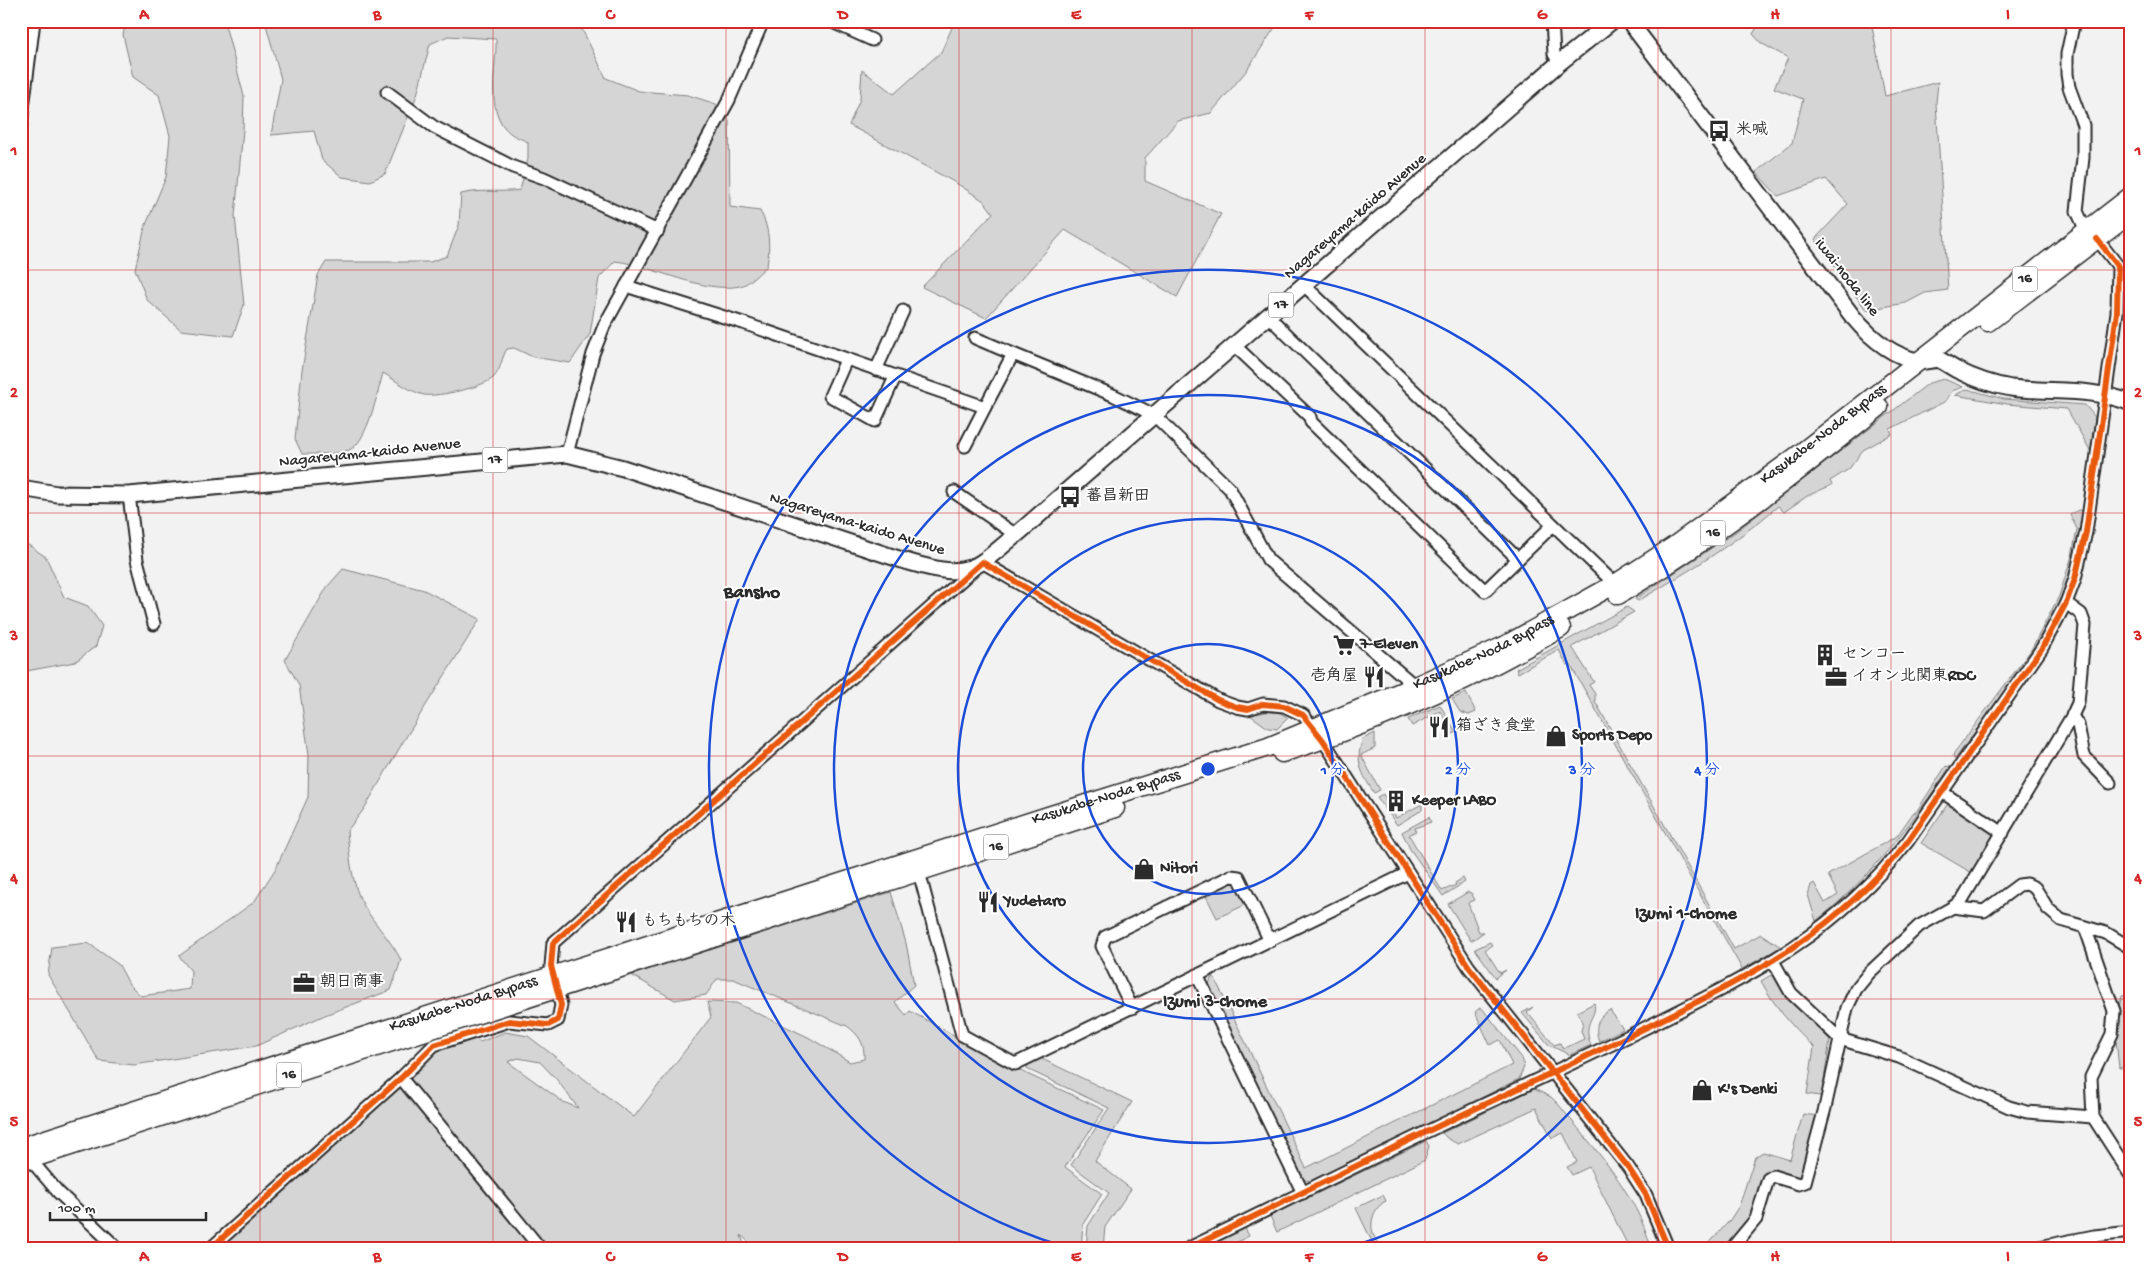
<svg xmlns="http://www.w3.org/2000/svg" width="2152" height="1269" viewBox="0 0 2152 1269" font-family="'Gochi Hand','Klee One',sans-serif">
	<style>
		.green { fill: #d5d5d5; stroke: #808080; fill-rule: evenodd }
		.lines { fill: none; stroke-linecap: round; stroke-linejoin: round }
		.minor-casing { stroke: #2b2b2b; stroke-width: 15 }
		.major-casing { stroke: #2b2b2b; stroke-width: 19 }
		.highway-casing { stroke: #2b2b2b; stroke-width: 21 }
		.minor { stroke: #fff; stroke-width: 11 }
		.major { stroke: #fff; stroke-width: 15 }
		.highway { stroke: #fff; stroke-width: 18 }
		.cycleway-casing { stroke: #fff; stroke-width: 9 }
		.cycleway { stroke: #e8590c; stroke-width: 6 }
		.grid { fill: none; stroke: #d62828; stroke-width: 1; stroke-opacity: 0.55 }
		.ring { fill: none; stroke: #1d4ed8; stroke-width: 2.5 }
		.labels { text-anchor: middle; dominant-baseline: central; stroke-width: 4; stroke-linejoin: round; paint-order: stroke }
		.shield { fill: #fff; stroke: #6b6b6b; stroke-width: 1 }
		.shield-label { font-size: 15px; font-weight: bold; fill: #2b2b2b }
		.poi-label { font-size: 16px; font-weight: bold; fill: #2b2b2b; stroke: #fff; text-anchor: start }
		.street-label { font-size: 16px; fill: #2b2b2b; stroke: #fff }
		.neighbourhood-label { font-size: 18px; font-weight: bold; fill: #2b2b2b; stroke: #fff }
		.quarter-label { font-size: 19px; font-weight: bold; fill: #2b2b2b; stroke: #fff }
		.centre { fill: #1d4ed8; stroke: #fff; stroke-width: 2.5 }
		.ring-label { font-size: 15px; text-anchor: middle; font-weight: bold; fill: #1d4ed8; stroke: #fff; stroke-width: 4; stroke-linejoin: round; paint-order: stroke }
		.neatline { fill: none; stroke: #d62828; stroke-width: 2 }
		.grid-label { font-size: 16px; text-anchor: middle; font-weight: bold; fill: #d62828 }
	</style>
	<rect width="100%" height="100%" fill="#f2f2f2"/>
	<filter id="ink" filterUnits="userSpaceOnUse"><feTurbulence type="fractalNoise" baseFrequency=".02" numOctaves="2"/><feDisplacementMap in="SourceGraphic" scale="10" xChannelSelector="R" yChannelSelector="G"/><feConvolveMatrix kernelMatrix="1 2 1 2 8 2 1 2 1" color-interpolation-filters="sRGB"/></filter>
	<g filter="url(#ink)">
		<g class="green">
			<path d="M126,21H224L244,96L243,130L235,216L244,305L233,336L181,330L147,300L135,269L145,227L166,177L170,136L159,95L133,77L123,35Z"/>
			<path d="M265,21H578L606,78L639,91L688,95L716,104L729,120L730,207L760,211C770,228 770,247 767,266C760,272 748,285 740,286C702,294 652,265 615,261L599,278L590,334L570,363L533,357L514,348L507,349C501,358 502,368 494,377C485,387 438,397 424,395C411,392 395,380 383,373C378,391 367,444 349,450C334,455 317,454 302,454L295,439L302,370L318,275L326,262H430L447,256L459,225L461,194C480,189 500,193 520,190L528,159V142C522,139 515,137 510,133C484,112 497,68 496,39L448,36L430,44L417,95L385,174L370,181L342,177L322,160L314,131L271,135L281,79Z"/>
			<path d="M955,21H1279L1247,70L1211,113L1178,121L1145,158V181L1221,214L1177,297L1065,230L986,318L922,287L993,213L984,201L956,183L849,125L860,99L862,70L894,94L941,52Z"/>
			<path d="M1761,21H1871L1885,96L1938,82L1936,103L1948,290L1925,293L1906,303L1866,310L1815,239L1848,204L1826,179L1778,196L1756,172L1792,143L1803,99L1774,88L1788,58L1761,43L1753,34Z"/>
			<path d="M1944,379L1963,387L1952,391L1946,401L1890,429L1892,434L1863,450L1849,469L1830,481L1832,485L1807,496L1784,512L1778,506C1735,544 1687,572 1638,601L1635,599L1734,533L1929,383Z"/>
			<path d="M1967,389L2004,399L2085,405L2095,417L2091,452L2067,409L2007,404L1955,395Z"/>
			<path d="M2078,510L2083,511C2078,550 2069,589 2050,624C2024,672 1987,714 1955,759L1953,756L1954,753L2031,650L2059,596L2072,556L2077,529L2070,515Z"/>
			<path d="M21,540L46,557L64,597L88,606L102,626L96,646L75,662L21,672Z"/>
			<path d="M343,569L424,590L480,619L403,742L364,809L347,831C349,853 352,887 364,906C375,925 391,940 401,960L391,990L325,1015L256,1046L134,1065L99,1061L48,975L52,947L88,943L119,965L129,984L141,996L190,989L191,971L179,956L254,902L276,868L308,797L309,755L299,685L285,660L327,587Z"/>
			<path d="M1627,607L1634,612L1572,647L1594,682L1589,685L1595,694V701L1734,949L1761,934L1781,947L1742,969L1570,664L1567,665L1559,650L1518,673L1516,669Z"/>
			<path d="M1466,693L1476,712L1469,715L1460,712L1452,699Z"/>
			<path d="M1440,705L1456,732L1453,734L1440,711L1412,726L1408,719Z"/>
			<path d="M1271,711L1279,712L1288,718L1277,729L1268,728L1250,715Z"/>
			<path d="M1375,733V748L1361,755L1380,790L1374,793C1362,774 1354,761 1363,739Z"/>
			<path d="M1946,766L1950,767C1911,824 1871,878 1816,921L1808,895L1811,885L1814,883L1825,903L1838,895L1828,875L1897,836L1913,813L1916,812Z"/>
			<path d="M1383,794L1396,818L1422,804V810L1397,825L1377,797Z"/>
			<path d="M1953,804L1993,831L1994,837L1972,873L1921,843L1947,805Z"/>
			<path d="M1429,817L1431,822L1415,828L1416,831L1409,835L1442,891L1456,885L1455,883L1463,878L1465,882L1443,896L1410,849L1402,832Z"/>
			<path d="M1231,881L1236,883L1247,904L1217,918L1205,894Z"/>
			<path d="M891,892L906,943L914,985L895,1002L906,1015L910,1011L1010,1066L1104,1110L1065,1167L1102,1194L1083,1224L1081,1248H755L741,1235L745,1248H219L399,1087H403L439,1050L474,1038L480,1042L505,1032L528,1036L634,1117L711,1017L707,1002L736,1003L808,1037L850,1062L864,1059C865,1043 859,1035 847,1026L733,979H717L706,995L675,1000L631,975ZM518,1058L540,1062L557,1080L578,1108L563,1102L508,1062Z"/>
			<path d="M1468,892L1471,893L1475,900L1468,903L1479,932H1484L1471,941L1448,904Z"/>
			<path d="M1490,942L1492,945L1485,950L1500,973L1506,970L1496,978L1475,949Z"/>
			<path d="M1771,975L1776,976L1794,1004L1830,1040L1822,1093L1820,1096L1807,1094L1814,1047C1792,1027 1775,1007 1761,981Z"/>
			<path d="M1214,977L1306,1168L1512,1065L1500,1040L1490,1045L1475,1012L1481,1007L1522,1058L1524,1067L1519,1079L1313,1182L1302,1179L1208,988L1211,978Z"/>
			<path d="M2131,995V1067L2119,1068L2114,1022L2122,996Z"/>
			<path d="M1594,1003C1598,1017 1581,1022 1591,1045L1570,1055L1549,1045L1522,1013L1533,1007L1527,1012L1554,1045L1560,1043L1563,1049L1584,1039L1581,1031L1583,1022L1577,1012Z"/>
			<path d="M1610,1010L1623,1029L1599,1041C1594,1029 1597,1016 1610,1010Z"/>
			<path d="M1040,1058L1132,1102L1095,1161L1131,1189L1105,1227L1103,1248H1086L1088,1226L1109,1193L1071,1165L1109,1108L1027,1069L1028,1064Z"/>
			<path d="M1534,1089L1551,1097L1558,1104C1593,1147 1637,1193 1651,1248H1629L1589,1167L1572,1175L1567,1167L1577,1162L1563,1133L1552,1138L1536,1108L1458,1144L1448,1139L1442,1133Z"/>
			<path d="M1803,1114L1818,1116L1808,1158L1800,1176L1795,1178L1766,1170L1751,1215L1724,1248H1705L1730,1220L1739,1206L1755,1157L1763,1152L1790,1160Z"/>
			<path d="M1426,1141L1429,1146L1425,1160L1277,1232L1270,1216Z"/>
			<path d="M1383,1195L1386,1201C1368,1210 1367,1238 1384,1248H1375L1356,1208Z"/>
			<path d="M1245,1228L1249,1236L1225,1248H1205Z"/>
		</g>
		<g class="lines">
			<g class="minor-casing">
				<g id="minor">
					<path d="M830,21L872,40"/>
					<path d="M1552,21L1554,54L1559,63"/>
					<path d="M2074,21L2067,54V74L2069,87L2083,125V158L2077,211L2086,231"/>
					<path d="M387,92L434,127L513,167L544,178L658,231"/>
					<path d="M21,124L34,21"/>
					<path d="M1304,285L1615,584"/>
					<path d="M626,286L743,323L985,407L1013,354L1113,395L1154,415L1230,489L1268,560L1415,686"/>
					<path d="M1268,316L1518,559"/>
					<path d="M975,338L1013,354"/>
					<path d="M1234,345L1310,417L1311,422L1485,591L1552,526"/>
					<path d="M846,360L830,396L875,421L895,377"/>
					<path d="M876,370L903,311"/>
					<path d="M965,446L985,407"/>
					<path d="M567,454L593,354L604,326L729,100L763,21"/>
					<path d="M954,492L1016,535"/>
					<path d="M129,495L137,560L154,624"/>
					<path d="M2072,716L2078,725L2084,756L2110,783"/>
					<path d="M1942,792L2003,833"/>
					<path d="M919,872L962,1035L1015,1064L1408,873"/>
					<path d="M1953,907L1984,911L2019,885L2027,884L2035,888L2048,909L2061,920L2106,933L2131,948"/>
					<path d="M2085,927L2114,1011L2112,1034L2091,1077L2093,1117L2131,1176"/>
					<path d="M1773,961L1791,993L1840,1039L1899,1057L2009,1107L2027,1112L2093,1117"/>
					<path d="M1197,975L1303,1193"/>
					<path d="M1132,1008L1102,946L1105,937L1231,876L1239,877L1270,941"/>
					<path d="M401,1078L540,1248"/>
					<path d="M30,1159L58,1192L117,1248"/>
					<path d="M211,1248L401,1078L434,1045L509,1021L548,1025L558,1020L561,1005L551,966L553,943L982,562L1218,700L1237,707L1248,709L1263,704L1284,706L1303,715L1323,740L1469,967L1628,1167L1646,1195L1668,1248"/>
					<path d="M1189,1248C1287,1201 1384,1151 1483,1105C1541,1078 1599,1051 1657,1022C1758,972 1836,932 1908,841L2042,648L2066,603L2075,579L2086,532L2117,312L2118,266L2097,239"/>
					<path d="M1732,1248L1756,1219L1768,1179L1773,1176L1799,1184L1805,1182L1825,1108L1847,1008L1856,989L1869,973L1919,926L1953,907L1962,900L2072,716L2078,703L2085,625L2081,614L2066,603"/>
					<path d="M2034,1248L2094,1236L2131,1232"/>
				</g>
			</g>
			<g class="major-casing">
				<g id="major">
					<path d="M1629,21L1853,317C1869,336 1892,356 1918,361C1925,363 1934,358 1940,360C1946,363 1951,367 1957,370C1973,378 1993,385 2011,388C2052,393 2092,387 2131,403"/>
					<path d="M21,488L57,494L129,495L567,454L623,468L902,560C927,567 958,579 982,562C994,554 1004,544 1016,535L1559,63L1612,21"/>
				</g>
			</g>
			<g class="highway-casing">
				<g id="highway">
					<path d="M1988,322L2131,213"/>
					<path d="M1618,595C1711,541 1795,474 1879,407"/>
					<path d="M1282,753C1379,722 1473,679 1561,628"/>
					<path id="s1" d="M21,1147L1048,816L1268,747L1415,686L1504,646L1615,584L1674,546L1797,456L2131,196"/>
					<path d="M21,1162L1115,808"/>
				</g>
			</g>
			<use href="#minor" class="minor"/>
			<use href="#major" class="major"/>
			<use href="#highway" class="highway"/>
			<g class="cycleway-casing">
				<g id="cycleway">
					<path d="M211,1248L401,1078L434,1045L509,1021L548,1025L558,1020L561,1005L551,966L553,943L982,562L1218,700L1237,707L1248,709L1263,704L1284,706L1303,715L1323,740L1469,967L1628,1167L1646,1195L1668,1248"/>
					<path d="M1189,1248C1287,1201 1384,1151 1483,1105C1541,1078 1599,1051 1657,1022C1758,972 1836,932 1908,841L2042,648L2066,603L2075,579L2086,532L2117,312L2118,266L2097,239"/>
				</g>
			</g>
			<use href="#cycleway" class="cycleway"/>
		</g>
	</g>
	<path class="grid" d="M260,21V1248M493,21V1248M726,21V1248M959,21V1248M1192,21V1248M1425,21V1248M1658,21V1248M1891,21V1248M21,270H2131M21,513H2131M21,756H2131M21,999H2131"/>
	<g class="ring">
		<circle cx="1208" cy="769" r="125"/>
		<circle cx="1208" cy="769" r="250"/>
		<circle cx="1208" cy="769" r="374"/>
		<path d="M1066 1247A499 499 0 1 1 1350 1247"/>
	</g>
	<defs>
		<g id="bus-bare" transform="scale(1.725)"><path d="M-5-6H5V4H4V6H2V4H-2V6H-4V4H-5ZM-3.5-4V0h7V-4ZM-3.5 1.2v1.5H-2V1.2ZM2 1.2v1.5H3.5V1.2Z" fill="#2b2b2b" stroke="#fff" stroke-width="2.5" paint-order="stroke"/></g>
		<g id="supermarket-bare" transform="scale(1.725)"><path d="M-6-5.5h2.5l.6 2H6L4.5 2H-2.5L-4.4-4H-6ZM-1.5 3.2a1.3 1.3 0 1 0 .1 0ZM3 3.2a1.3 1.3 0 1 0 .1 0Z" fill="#2b2b2b" stroke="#fff" stroke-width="2.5" paint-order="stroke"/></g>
		<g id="building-bare" transform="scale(1.725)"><path d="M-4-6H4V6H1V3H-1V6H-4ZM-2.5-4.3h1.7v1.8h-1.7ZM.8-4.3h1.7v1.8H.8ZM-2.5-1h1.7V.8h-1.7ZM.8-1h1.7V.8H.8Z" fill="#2b2b2b" stroke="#fff" stroke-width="2.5" paint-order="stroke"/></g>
		<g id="restaurant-bare" transform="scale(1.725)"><path d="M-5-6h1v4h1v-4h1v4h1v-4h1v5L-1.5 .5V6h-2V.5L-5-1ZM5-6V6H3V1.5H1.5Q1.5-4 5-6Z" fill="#2b2b2b" stroke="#fff" stroke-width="2.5" paint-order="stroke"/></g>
		<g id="office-bare" transform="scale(1.725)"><path d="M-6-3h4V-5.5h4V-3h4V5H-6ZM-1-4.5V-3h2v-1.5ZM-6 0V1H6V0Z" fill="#2b2b2b" stroke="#fff" stroke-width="2.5" paint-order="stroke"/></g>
		<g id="shop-bare" transform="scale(1.725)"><path d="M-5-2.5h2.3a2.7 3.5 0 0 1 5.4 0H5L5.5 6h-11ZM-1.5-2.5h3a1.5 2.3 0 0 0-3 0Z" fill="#2b2b2b" stroke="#fff" stroke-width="2.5" paint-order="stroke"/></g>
	</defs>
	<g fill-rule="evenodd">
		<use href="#bus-bare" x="1719" y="131"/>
		<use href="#bus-bare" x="1070" y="497"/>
		<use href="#supermarket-bare" x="1344" y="645"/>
		<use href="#building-bare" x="1825" y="655"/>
		<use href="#restaurant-bare" x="1374" y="677"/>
		<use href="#office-bare" x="1836" y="677"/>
		<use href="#restaurant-bare" x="1439" y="727"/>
		<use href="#shop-bare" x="1556" y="736"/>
		<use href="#building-bare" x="1396" y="801"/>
		<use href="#shop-bare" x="1144" y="869"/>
		<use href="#restaurant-bare" x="988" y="902"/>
		<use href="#restaurant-bare" x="626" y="922"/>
		<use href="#office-bare" x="304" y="983"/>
		<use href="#shop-bare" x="1702" y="1090"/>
	</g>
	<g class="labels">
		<g class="shield">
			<rect x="2012.5" y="266.5" width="25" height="25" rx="4"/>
			<rect x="1268.5" y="292.5" width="25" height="25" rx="4"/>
			<rect x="482.5" y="447.5" width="25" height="25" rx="4"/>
			<rect x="1700.5" y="520.5" width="25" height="25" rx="4"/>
			<rect x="983.5" y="834.5" width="25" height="25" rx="4"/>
			<rect x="276.5" y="1062.5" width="25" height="25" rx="4"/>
		</g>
		<g class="shield-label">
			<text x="2025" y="279">16</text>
			<text x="1281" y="305">17</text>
			<text x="495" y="460">17</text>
			<text x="1713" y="533">16</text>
			<text x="996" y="847">16</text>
			<text x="289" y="1075">16</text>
		</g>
		<g class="poi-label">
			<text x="1736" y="131">米喊</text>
			<text x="1086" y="497">蕃昌新田</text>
			<text x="1360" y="645">7-Eleven</text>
			<text x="1842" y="655">センコー</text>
			<text x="1358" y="677" text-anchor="end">壱角屋</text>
			<text x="1852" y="677">イオン北関東RDC</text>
			<text x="1456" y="727">箱ざき食堂</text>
			<text x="1572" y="736">Sports Depo</text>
			<text x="1412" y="801">Keeper LABO</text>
			<text x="1160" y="869">Nitori</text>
			<text x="1004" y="902">Yudetaro</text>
			<text x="642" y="922">もちもちの木</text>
			<text x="320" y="983">朝日商事</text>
			<text x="1718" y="1090">K's Denki</text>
		</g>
		<g class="street-label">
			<text transform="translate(1356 217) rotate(-41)">Nagareyama-kaido Avenue</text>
			<text transform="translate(1846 278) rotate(52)">iwai-noda line</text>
			<text stroke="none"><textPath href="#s1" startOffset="1950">Kasukabe-Noda Bypass</textPath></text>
			<text transform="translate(370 454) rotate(-6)">Nagareyama-kaido Avenue</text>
			<text transform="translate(857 525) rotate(17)">Nagareyama-kaido Avenue</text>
			<text stroke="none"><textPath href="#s1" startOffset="1545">Kasukabe-Noda Bypass</textPath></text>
			<text stroke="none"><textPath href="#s1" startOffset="1140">Kasukabe-Noda Bypass</textPath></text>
			<text stroke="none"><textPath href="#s1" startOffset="465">Kasukabe-Noda Bypass</textPath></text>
		</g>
		<g class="neighbourhood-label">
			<text x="1686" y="914">Izumi 1-chome</text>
			<text x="1215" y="1002">Izumi 3-chome</text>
		</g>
		<g class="quarter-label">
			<text x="752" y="593">Bansho</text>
		</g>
	</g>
	<circle cx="1208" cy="769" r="8" class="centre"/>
	<g class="ring-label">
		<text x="1333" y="774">1 分</text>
		<text x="1458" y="774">2 分</text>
		<text x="1582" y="774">3 分</text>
		<text x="1707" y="774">4 分</text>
	</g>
	<rect width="2152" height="1269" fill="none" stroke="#fff" stroke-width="55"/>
	<path d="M50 1212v8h156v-8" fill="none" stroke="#2b2b2b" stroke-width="2.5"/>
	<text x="58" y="1212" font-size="15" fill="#2b2b2b" stroke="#ffffff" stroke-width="4" paint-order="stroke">100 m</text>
	<rect x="28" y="28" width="2096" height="1214" class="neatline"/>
	<g class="grid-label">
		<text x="144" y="19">A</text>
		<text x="377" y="19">B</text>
		<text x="610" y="19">C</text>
		<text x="843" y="19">D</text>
		<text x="1076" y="19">E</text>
		<text x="1309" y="19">F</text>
		<text x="1542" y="19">G</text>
		<text x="1775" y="19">H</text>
		<text x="2008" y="19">I</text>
		<text x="14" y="155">1</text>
		<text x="2138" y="155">1</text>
		<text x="14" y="397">2</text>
		<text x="2138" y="397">2</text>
		<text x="14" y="640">3</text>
		<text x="2138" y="640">3</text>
		<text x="14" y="883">4</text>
		<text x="2138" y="883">4</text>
		<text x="14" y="1126">5</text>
		<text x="2138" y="1126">5</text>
		<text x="144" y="1261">A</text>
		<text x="377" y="1261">B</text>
		<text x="610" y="1261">C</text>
		<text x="843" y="1261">D</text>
		<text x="1076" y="1261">E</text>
		<text x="1309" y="1261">F</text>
		<text x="1542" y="1261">G</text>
		<text x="1775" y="1261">H</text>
		<text x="2008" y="1261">I</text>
	</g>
</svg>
